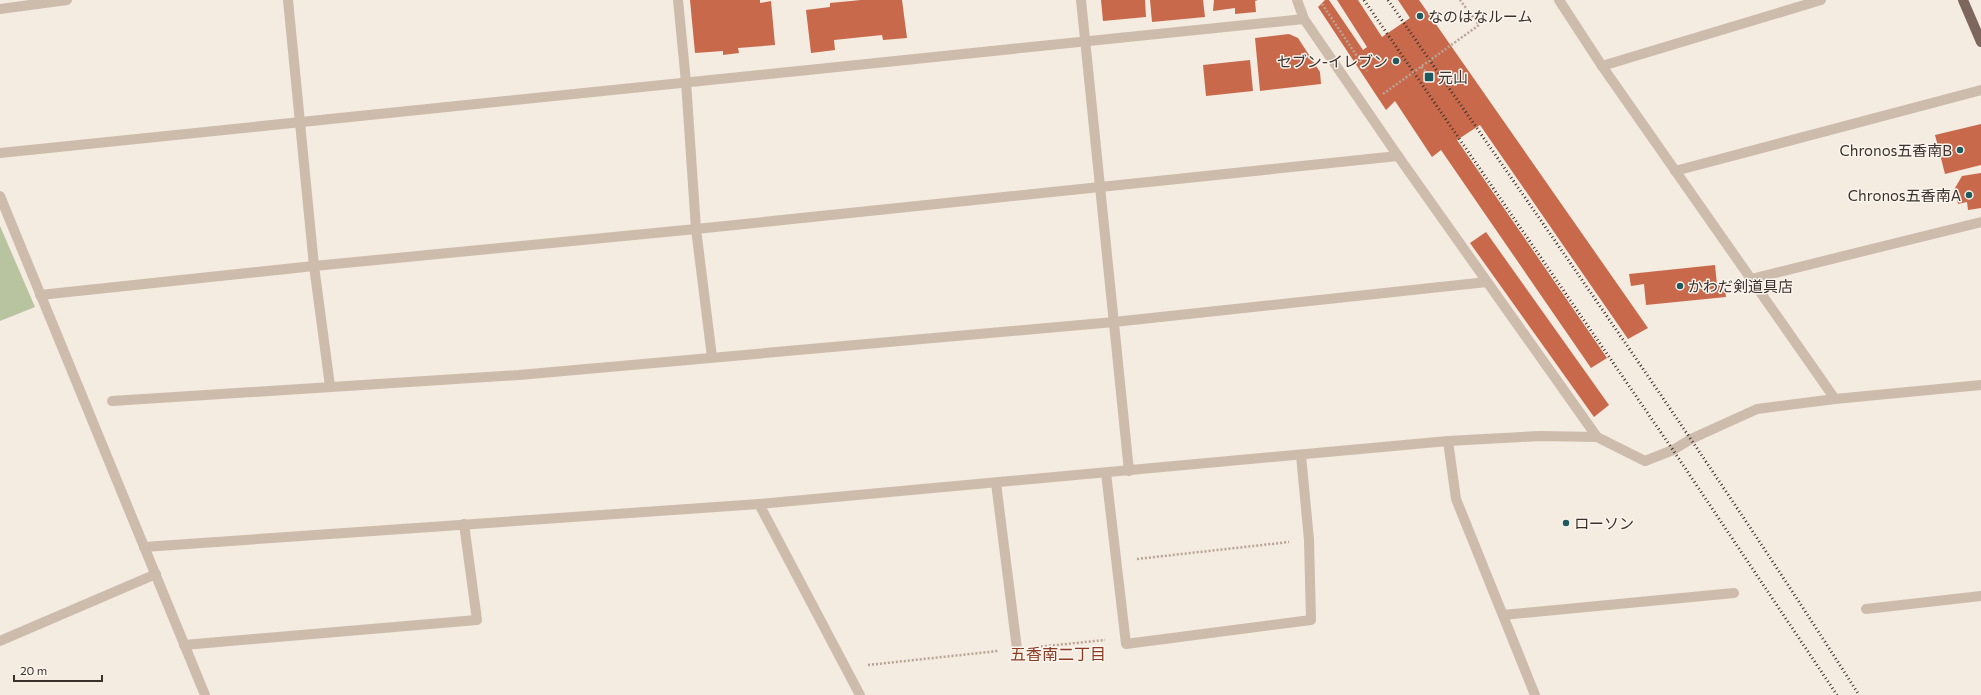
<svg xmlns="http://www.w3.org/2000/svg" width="1981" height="695" viewBox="0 0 1981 695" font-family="Commissioner,'Noto Sans JP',sans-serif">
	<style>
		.green { fill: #b8c4a0 }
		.building { fill: #c8694b }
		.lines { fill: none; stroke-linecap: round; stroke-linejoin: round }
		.path { stroke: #b9a596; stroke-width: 2.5; stroke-dasharray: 2 2; stroke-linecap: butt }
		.lane { stroke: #cdbbac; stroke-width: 10 }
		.street { stroke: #cdbbac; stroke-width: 10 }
		.primary { stroke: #7d675c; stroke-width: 10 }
		.rail { stroke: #3b302b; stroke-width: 3; stroke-dasharray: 1 3; stroke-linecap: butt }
		.path-bridge { stroke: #b9a596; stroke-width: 2.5; stroke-dasharray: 2 2; stroke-linecap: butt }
		.poi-dot { fill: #1f5a5e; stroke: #fbf5ee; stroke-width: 1.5 }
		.labels { text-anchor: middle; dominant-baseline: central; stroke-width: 3; stroke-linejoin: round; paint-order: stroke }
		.poi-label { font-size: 15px; fill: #3b302b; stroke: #fbf5ee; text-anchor: start }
		.neighbourhood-label { font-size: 16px; fill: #8c3b22; stroke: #fbf5ee }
	</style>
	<rect width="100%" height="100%" fill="#f4ebe1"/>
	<path class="green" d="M0,226L35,307L0,321Z"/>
	<g class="building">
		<path d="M690,0H760V3L771,1L775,45L738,48L739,53L723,55V51L695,53Z"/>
		<path d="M861,0H902L907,38L883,40L882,35L834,40L835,50L811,53L806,10L830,7V3Z"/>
		<path d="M1101,0H1145L1146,17L1103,21Z"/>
		<path d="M1150,0H1203L1205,17L1152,22Z"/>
		<path d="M1214,0H1258L1255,1L1256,12L1235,14V8L1213,11Z"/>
		<path d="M1325,0H1329L1363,50L1367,47L1337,0H1358L1382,37L1410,18L1398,0H1419L1648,328L1628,339L1480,125L1457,140L1607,358L1591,368L1441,150L1432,157L1395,101L1386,110L1318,7Z"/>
		<path d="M1289,34L1298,38L1320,72L1321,84L1260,91L1255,38Z"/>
		<path d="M1250,60L1253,91L1206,96L1203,65Z"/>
		<path d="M1981,124V165L1945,174L1935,135Z"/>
		<path d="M1981,173V208L1968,210L1967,202L1958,204L1955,188L1962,176Z"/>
		<path d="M1486,232L1609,405L1594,417L1470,243Z"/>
		<path d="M1715,265L1717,285L1724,284L1726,297L1646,305L1644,284L1631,286L1629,274Z"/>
	</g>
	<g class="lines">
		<g class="path">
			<path d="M1322,4L1367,71"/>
			<path d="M1421,67L1425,71"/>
			<path d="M1137,559L1289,542"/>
			<path d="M1037,647L1105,640"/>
			<path d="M868,665L998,651"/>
		</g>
		<g class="lane">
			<path d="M0,153L1304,19"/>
			<path d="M1675,171L1981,90"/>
			<path d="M1751,279L1981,222"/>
			<path d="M1106,473L1126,644L1311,620L1309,540L1301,455"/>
			<path d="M996,483L1017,649"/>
			<path d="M1866,609L1981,596"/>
			<path d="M1503,615L1734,593"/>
			<path d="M184,645L477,620L464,524"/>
		</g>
		<g class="street">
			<path d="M288,0L314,266L330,386"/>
			<path d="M678,0L686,82L696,229L712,357"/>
			<path d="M1081,0L1129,471"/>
			<path d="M1297,0L1304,19L1398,156L1597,437"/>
			<path d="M1559,0L1602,66L1835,399"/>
			<path d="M0,9L67,0"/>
			<path d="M1602,66L1821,0"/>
			<path d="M0,196L205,695"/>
			<path d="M40,295L314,266L696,229L1398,156"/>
			<path d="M112,401L519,375L1114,322L1487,282"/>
			<path d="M1448,441L1456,499L1535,695"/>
			<path d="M144,547L759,504"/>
			<path d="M0,641L156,574"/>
			<path d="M860,695L759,504L1448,441L1540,436L1597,437L1645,461L1673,450L1691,439L1757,409L1835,399L1981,385"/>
		</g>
		<path class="primary" d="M1963,0L1981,42"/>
		<g class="rail">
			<path d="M1364,0L1673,450L1837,695"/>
			<path d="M1388,0C1547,230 1709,459 1859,695"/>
		</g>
		<path class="path-bridge" d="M1383,94L1479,25L1460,0"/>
	</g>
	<g class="poi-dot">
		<circle cx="1420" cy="16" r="4"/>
		<circle cx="1396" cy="61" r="4"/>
		<rect x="1424" y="72" width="10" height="10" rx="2"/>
		<circle cx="1960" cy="150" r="4"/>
		<circle cx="1969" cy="195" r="4"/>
		<circle cx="1680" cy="286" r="4"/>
		<circle cx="1566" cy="523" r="4"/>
	</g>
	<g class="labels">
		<g class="poi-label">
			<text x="1428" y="16">なのはなルーム</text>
			<text x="1388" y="61" text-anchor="end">セブン-イレブン</text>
			<text x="1438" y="77">元山</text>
			<text x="1952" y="150" text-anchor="end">Chronos五香南B</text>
			<text x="1961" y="195" text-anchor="end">Chronos五香南A</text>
			<text x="1688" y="286">かわだ剣道具店</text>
			<text x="1574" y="523">ローソン</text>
		</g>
		<g class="neighbourhood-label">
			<text x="1058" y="653">五香南二丁目</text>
		</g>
	</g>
	<path d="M14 675v6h88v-6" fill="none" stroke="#3b302b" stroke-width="2"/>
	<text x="20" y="675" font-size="12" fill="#3b302b" stroke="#fbf5ee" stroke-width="3" paint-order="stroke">20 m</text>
</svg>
